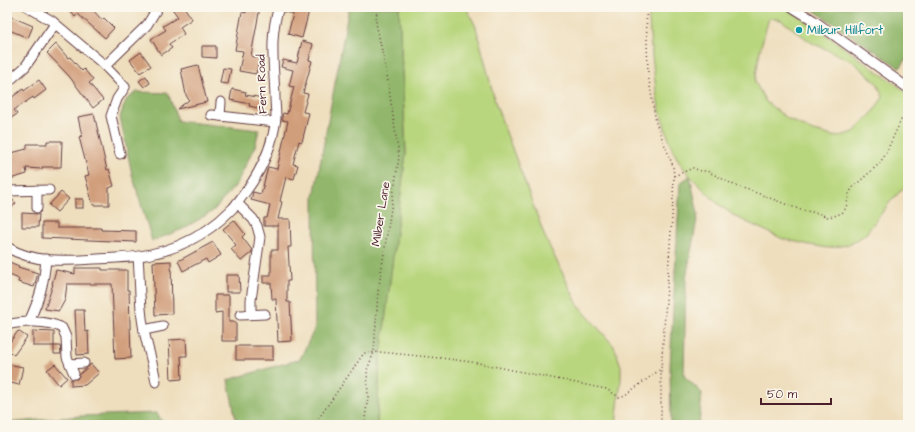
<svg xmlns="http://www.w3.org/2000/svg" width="915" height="432" viewBox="0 0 915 432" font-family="'Architects Daughter',sans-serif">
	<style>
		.green { fill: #b8d67d; stroke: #817a54; fill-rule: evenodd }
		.forest { fill: #92b76c; stroke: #6e6b4c }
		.building { fill: #d19e7c }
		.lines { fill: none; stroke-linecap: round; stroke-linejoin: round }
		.minor-casing { stroke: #633c41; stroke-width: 11 }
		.path { stroke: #633c41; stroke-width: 1.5; stroke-dasharray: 1 3; stroke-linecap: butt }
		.minor { stroke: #fff; stroke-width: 9 }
		.culture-dot { fill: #0f9aa8; stroke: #fbf7ec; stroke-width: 1.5 }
		.labels { text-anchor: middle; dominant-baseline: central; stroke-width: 3.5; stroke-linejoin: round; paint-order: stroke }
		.culture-label { font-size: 12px; fill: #0d838f; stroke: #fbf7ec; text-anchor: start }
		.street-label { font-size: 12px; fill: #4a1f2b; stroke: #fbf7ec }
	</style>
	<rect width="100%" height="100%" fill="#fbf7ec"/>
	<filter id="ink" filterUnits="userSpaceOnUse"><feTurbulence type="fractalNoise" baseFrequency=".025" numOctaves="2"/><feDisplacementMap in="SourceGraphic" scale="8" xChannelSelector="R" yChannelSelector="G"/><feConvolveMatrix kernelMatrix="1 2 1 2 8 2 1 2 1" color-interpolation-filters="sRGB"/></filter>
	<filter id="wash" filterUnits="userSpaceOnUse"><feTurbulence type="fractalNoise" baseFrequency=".012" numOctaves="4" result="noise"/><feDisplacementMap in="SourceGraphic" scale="16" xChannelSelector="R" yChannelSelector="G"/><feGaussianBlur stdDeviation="0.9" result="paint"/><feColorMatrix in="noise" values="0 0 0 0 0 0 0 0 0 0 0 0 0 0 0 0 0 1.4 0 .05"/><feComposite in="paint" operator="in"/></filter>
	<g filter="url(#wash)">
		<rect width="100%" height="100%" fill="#eedebd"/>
		<g class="green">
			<path d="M399,7H466L476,27L496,105L545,237L578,305L614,346L621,366V379L616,425H377L380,363V352L406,153Z"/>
			<path d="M648,7H786L908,93V183L890,202L865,235L847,245L828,248L810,245L783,239L736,217L718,204L690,176L680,163L672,149L661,115L657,98L651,48ZM769,18L781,20L812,43L852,61L877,83L883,97L873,112L854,132L837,137L813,131L788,119L766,102L755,82L760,50Z"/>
		</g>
		<g class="forest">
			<path d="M349,7H399L406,153L380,363L377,425H237L228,380L300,359L315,328L314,197Z"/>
			<path d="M809,7H908V51L907,58L900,68Z"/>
			<path d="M137,92L168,93L178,121L259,130L255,146L236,185L213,211L183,229L152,241L132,174L120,117L126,100Z"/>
			<path d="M690,176L698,214L686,278L684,376L702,393L699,425H671L670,367L680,183Z"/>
			<path d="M157,413L164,425H7V423L81,416Z"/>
		</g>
		<g id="blocks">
			<g class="building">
				<path d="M67,7H90L102,20L104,18L114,28L105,38L78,14L75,17Z"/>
				<path d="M171,7H184L192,19L180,27L184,34L169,44L172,48L161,55L151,39L166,30L163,26L178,17Z"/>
				<path d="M247,7H260L251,56L260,58L256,74L239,71L243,51L235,50L242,12L246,13Z"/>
				<path d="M285,7H310L302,38L288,34L293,14L284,12Z"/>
				<path d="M7,15L33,26L28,38L7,29Z"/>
				<path d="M302,41L313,44L309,60L312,61L303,93L308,94L303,112L309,113L302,142L299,141L293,164L298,165L294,179L286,177L280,201L282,202L278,219H290L291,247H288L290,281H287V302H290L292,341L278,342L276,299H272L271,283H263V275H271V250H278V223L277,226H264V218H267L270,205L251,200L253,192L261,194L268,167L277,169L288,121L282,120V117L283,113L287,114L294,87L289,86L293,70L281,67L283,60L297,63Z"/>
				<path d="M56,44L68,58L70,57L82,71L84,69L93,80L89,83L103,100L93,108L69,76L47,53Z"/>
				<path d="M202,46H216V58L202,57Z"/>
				<path d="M141,52L151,66L140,73L130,60Z"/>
				<path d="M198,65L207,102L177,109L189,100L186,95L181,69Z"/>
				<path d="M223,68L231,69L228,84L220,83Z"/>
				<path d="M146,76L150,83L144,87L139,81Z"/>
				<path d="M39,80L46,90L34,99L33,97L14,110L17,114L7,121V100L8,102L12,99L11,98L23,89L24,91Z"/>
				<path d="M232,89L246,92L245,95L264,98L262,109L249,106L250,104L230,100Z"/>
				<path d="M94,114L107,170L109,169L114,186L109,188V205H93L85,176L89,175L79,137L82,136L78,117Z"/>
				<path d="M47,141H62L61,167H42V169L26,168L27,174L10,179L7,168V154L27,149V144H47Z"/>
				<path d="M61,192L69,199L57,212L49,205Z"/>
				<path d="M7,197H9L16,203L7,213Z"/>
				<rect x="75" y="199" width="8" height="9"/>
				<path d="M22,213L39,214L38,227H22Z"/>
				<path d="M234,220L245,234L242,237L252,250V252L241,261L231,249L236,245L223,229Z"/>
				<path d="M42,223H57V228H101V230L136,231V242L42,238Z"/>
				<path d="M213,242L221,255L208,263L206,259L183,271L178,261Z"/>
				<path d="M7,261L19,266L18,267L38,273L34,287L18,282L19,279L7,274Z"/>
				<path d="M171,261L172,314L155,315L153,262Z"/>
				<path d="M75,268H102V270H127V290H129L131,358L115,359L112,284H67L65,300L59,311L45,309L53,284H52L56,270L75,274Z"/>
				<path d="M226,275H239L240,292H226Z"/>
				<path d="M215,295H229V322H236V341H222V312L215,313Z"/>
				<path d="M75,310H84L85,332L88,331L89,354L77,355Z"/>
				<path d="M18,331L27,337L14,355L7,350V346Z"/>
				<path d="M33,331L54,332V346H33Z"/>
				<path d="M186,339L187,356H181L182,379L171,380L169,340Z"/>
				<path d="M54,346H60L61,354H54Z"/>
				<rect x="236" y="346" width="37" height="14"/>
				<path d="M7,364L23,367L19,385L7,382Z"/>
				<path d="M55,364L67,378L59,385L47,370Z"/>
				<path d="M91,364L99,373L85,385L71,386V379H77L80,374Z"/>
			</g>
		</g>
	</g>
	<g filter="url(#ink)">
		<use href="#blocks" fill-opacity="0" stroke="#633c41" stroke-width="1"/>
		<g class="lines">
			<g class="minor-casing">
				<g id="minor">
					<path d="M28,7L52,21L102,63L125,87L117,99L111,116L120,154"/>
					<path d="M792,7L813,20L908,88"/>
					<path d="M105,66L147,25L158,7"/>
					<path d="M7,83L25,67L55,24"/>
					<path d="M211,115L275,122"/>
					<path d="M220,116L221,102"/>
					<path d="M37,190V208"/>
					<path d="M7,191L49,190"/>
					<path d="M237,203L253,219L257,226L260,237L251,300V314"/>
					<path d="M7,247C39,267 80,259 116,258C162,257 200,242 232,209C238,203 242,196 247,190C262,169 273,144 276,118C276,111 275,104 275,97C274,66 269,36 279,7"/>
					<path d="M138,257C140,279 139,302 143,325C146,344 153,362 156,382"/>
					<path d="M240,315L265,314"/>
					<path d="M29,322C39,299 44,285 46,259"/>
					<path d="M7,325C22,321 48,320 62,328L66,337L67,357L74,374"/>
					<path d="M144,330L163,326"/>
					<path d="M70,364L84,363"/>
				</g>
			</g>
			<g class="path">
				<path d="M646,7L648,74L656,123L673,166L674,176L672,218L661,369V425"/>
				<path d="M674,176L693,168L701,171H707L736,186L749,190L801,210L817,213L828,217L834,216L842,213L846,208L849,194L852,188L879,164L885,155L903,116L908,114"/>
				<path d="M314,425L364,353L380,352L449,359L478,363L606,389L619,397L625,395L661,369"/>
				<path d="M364,425L368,397L367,370L374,352L378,292L399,157L387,75L376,23L377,7"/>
			</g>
			<use href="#minor" class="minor"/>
		</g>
	</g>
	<circle class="culture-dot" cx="799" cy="30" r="4"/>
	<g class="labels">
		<g class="culture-label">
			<text x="807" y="30">Milbur Hillfort</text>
		</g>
		<g class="street-label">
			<text transform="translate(262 84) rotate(-92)">Fern Road</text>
			<text transform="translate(381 214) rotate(-81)">Milber Lane</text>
		</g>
	</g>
	<rect width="915" height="432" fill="none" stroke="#fbf7ec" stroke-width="24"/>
	<path d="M761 398v6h70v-6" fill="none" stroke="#4a1f2b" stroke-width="2"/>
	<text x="767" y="398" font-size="12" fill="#4a1f2b" stroke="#fbf7ec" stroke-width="3" paint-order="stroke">50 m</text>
</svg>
